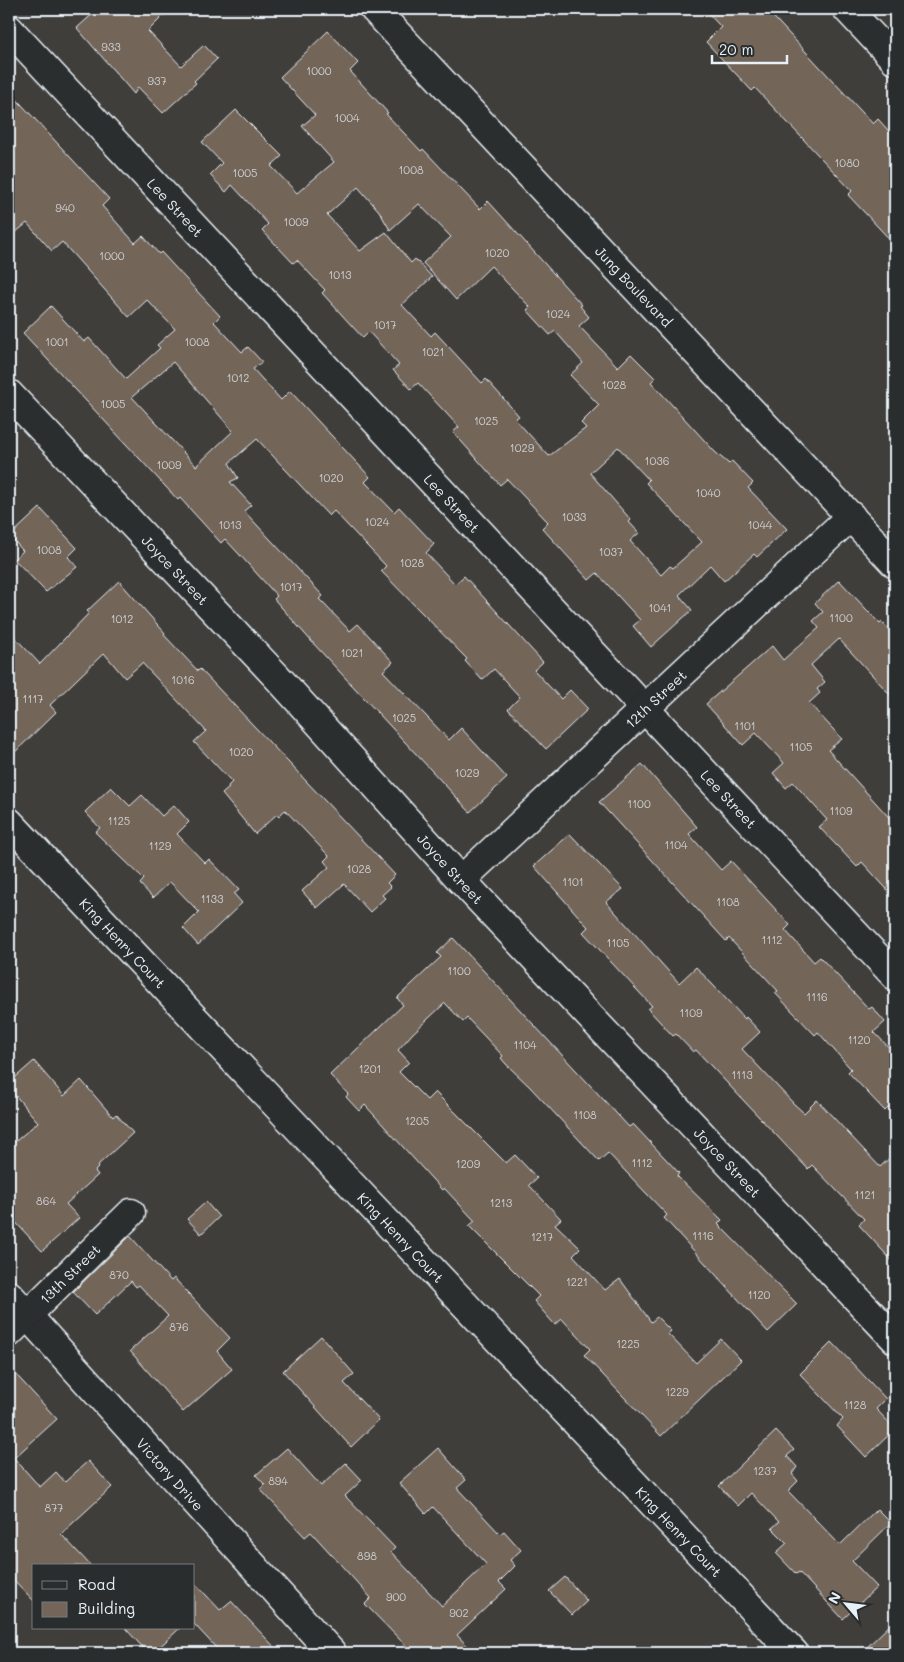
<svg xmlns="http://www.w3.org/2000/svg" width="904" height="1662" viewBox="0 0 904 1662" font-family="Mali,sans-serif">
	<style>
		.building { fill: #736559; stroke: #e8f1f8; fill-rule: evenodd }
		.lines { fill: none; stroke-linecap: round; stroke-linejoin: round }
		.street-casing { stroke: #e8f1f8; stroke-width: 31 }
		.street { stroke: #2a2d2e; stroke-width: 28 }
		.labels { text-anchor: middle; dominant-baseline: central; stroke-width: 4; stroke-linejoin: round; paint-order: stroke }
		.number-label { font-size: 11px; fill: #cbced0 }
		.street-label { font-size: 14px; fill: #e8f1f8; stroke: #2a2d2e }
	</style>
	<rect width="100%" height="100%" fill="#403e3b"/>
	<filter id="ink" filterUnits="userSpaceOnUse"><feTurbulence type="fractalNoise" baseFrequency=".02" numOctaves="2"/><feDisplacementMap in="SourceGraphic" scale="10" xChannelSelector="R" yChannelSelector="G"/><feConvolveMatrix kernelMatrix="1 2 1 2 8 2 1 2 1" color-interpolation-filters="sRGB"/></filter>
	<g filter="url(#ink)">
		<g class="building">
			<path d="M98,9H170L148,31L181,66L204,45L217,59L194,81L196,83L163,113L138,87L134,94L77,28Z"/>
			<path d="M704,9H766L873,124L878,119L895,138V245L848,195L852,191L755,88L752,91L706,42L721,27Z"/>
			<path d="M328,31L358,63L350,71L388,113L386,114L421,151L423,149L480,209L488,201L582,305L580,306L589,317L579,326L618,367L631,354L655,378L651,382L715,452L729,464L732,461L753,483L748,488L787,529L757,557L754,554L724,581L710,565L679,595L692,610L651,647L633,626L640,620L597,573L589,580L542,528L548,522L507,479L500,485L453,432L459,427L418,383L411,389L393,370L399,365L369,332L363,338L322,293L325,290L297,260L293,263L262,230L268,224L232,185L226,192L210,175L222,163L202,142L236,110L282,156L271,166L297,193L334,162L302,126L315,115L280,77ZM358,187L379,211L390,230L419,204L451,237L423,263L456,300L491,266L530,307L527,310L550,335L555,331L583,363L570,375L599,405L581,423L586,428L549,456L515,419L519,416L486,379L482,383L435,332L431,336L402,305L432,277L415,259L411,263L386,232L360,251L327,215ZM618,447L649,480L646,483L702,542L673,568L670,566L661,575L630,541L639,533L629,522L631,520L590,473Z"/>
			<path d="M9,91L109,199L102,206L135,243L143,236L159,254L161,252L220,316L214,322L242,352L248,347L262,362L253,369L281,400L290,391L370,477L365,482L394,512L399,507L434,544L426,553L455,584L464,576L543,662L534,670L561,699L570,690L588,709L546,749L508,709L520,697L494,669L482,680L465,661L467,659L381,571L386,566L334,511L329,516L257,439L229,463L238,478L230,482L251,505L244,511L323,596L319,599L350,631L358,624L393,662L383,671L449,740L461,728L507,778L470,812L312,642L274,599L277,596L239,554L225,539L221,543L180,498L178,500L23,333L51,306L84,342L89,338L126,379L160,348L157,345L175,329L147,300L129,317L62,242L52,251L27,223L9,238ZM173,362L233,431L196,466L132,397Z"/>
			<path d="M40,508L77,548L68,557L77,567L46,592L14,559L23,551L10,536Z"/>
			<path d="M839,580L880,624L882,622L895,636V700L839,639L811,665L825,682L817,689L820,693L809,703L842,739L828,750L895,824V898L862,862L857,867L819,827L827,820L793,782L786,788L773,773L784,763L756,733L743,745L706,704L772,646L783,660L819,628L813,621L823,612L815,603Z"/>
			<path d="M119,581L165,633L164,635L198,671L200,669L395,875L387,883L391,887L382,895L385,898L370,912L344,884L317,908L302,891L329,867L324,861L329,856L285,810L279,816L277,814L255,834L222,794L229,788L228,786L232,782L194,742L206,731L142,663L125,678L104,653L50,705L56,712L9,758V631L40,664L89,613L87,611Z"/>
			<path d="M642,764L697,827L689,834L721,870L731,861L790,925L785,930L814,962L820,957L869,1009L872,1007L885,1022L874,1032L895,1054V1101L885,1111L848,1072L851,1069L818,1032L815,1035L775,993L778,991L729,938L726,941L599,802Z"/>
			<path d="M111,787L130,806L142,795L162,816L174,805L189,822L177,834L205,863L209,859L239,890L234,894L242,903L198,945L183,928L199,912L170,882L153,898L140,884L144,879L95,832L100,828L85,812Z"/>
			<path d="M570,834L623,889L606,902L679,983L696,967L745,1019L746,1017L760,1032L742,1049L794,1104L804,1113L817,1100L880,1167L895,1153V1264L859,1225L864,1219L812,1165L808,1169L696,1050L693,1052L676,1034L673,1036L648,1009L652,1006L583,932L588,927L534,866Z"/>
			<path d="M453,938L629,1127L633,1124L679,1173L677,1176L722,1220L718,1224L797,1304L768,1332L664,1218L667,1215L608,1153L599,1161L530,1087L506,1064L501,1058L503,1056L467,1018L463,1022L445,1003L413,1033L398,1050L409,1062L399,1072L427,1100L435,1092L506,1163L515,1155L537,1178L529,1185L561,1219L555,1224L580,1248L573,1255L605,1290L620,1279L651,1322L657,1317L671,1331L668,1334L696,1363L721,1339L741,1360L661,1436L584,1355L590,1349L562,1319L555,1325L534,1301L539,1296L469,1226L475,1221L444,1188L442,1190L365,1105L359,1111L346,1097L348,1094L330,1075L403,1005L397,998L441,957L437,953Z"/>
			<path d="M34,1061L64,1096L81,1080L113,1117L116,1114L133,1133L98,1165L99,1167L95,1171L98,1175L66,1204L79,1218L42,1251L9,1215V1147L38,1122L9,1088V1083Z"/>
			<path d="M206,1202L219,1217L201,1234L187,1219Z"/>
			<path d="M130,1236L171,1281L174,1278L230,1338L217,1351L232,1369L183,1412L130,1351L168,1316L139,1285L136,1287L131,1281L95,1315L73,1292Z"/>
			<path d="M321,1336L354,1374L344,1383L379,1420L351,1447L283,1371Z"/>
			<path d="M832,1342L886,1399L876,1409L895,1429L866,1457L837,1426L843,1419L800,1374Z"/>
			<path d="M9,1367L57,1419L14,1458L40,1487L56,1472L65,1482L88,1461L112,1487L61,1534L91,1566H34V1601L9,1575Z"/>
			<path d="M776,1431L794,1450L787,1456L797,1467L792,1474L798,1481L788,1491L840,1545L877,1509L891,1523L852,1561L877,1587L843,1619L799,1572L796,1574L776,1553L787,1543L772,1528L779,1522L751,1493L738,1506L719,1486Z"/>
			<path d="M287,1448L321,1486L346,1463L362,1480L345,1496L395,1548L391,1552L442,1606L486,1564L433,1507L426,1514L399,1483L438,1448L466,1480L457,1488L500,1534L504,1531L521,1550L510,1560L515,1566L499,1582L506,1589L457,1635L474,1653H413L365,1604L371,1598L311,1532L305,1537L260,1489L265,1485L256,1475Z"/>
			<path d="M565,1577L587,1601L572,1615L549,1591Z"/>
			<path d="M194,1582L220,1610L231,1601L280,1653H221L194,1624Z"/>
			<path d="M895,1620V1653H861Z"/>
			<path d="M125,1628H180L153,1653H148Z"/>
		</g>
		<g class="lines">
			<g class="street-casing">
				<g id="street">
					<path id="s1" d="M374,9L895,564"/>
					<path d="M847,9L895,60"/>
					<path id="s2" d="M9,29L895,976"/>
					<path id="s3" d="M9,394L280,680L461,880L895,1339"/>
					<path id="s4" d="M9,822L794,1653"/>
					<path id="s5" d="M461,880L851,516"/>
					<path id="s6" d="M9,1295L332,1653"/>
					<path id="s7" d="M9,1333L131,1213"/>
				</g>
			</g>
			<use href="#street" class="street"/>
		</g>
	</g>
	<g class="labels">
		<g class="number-label">
			<text x="111" y="46">933</text>
			<text x="319" y="70">1000</text>
			<text x="157" y="80">937</text>
			<text x="347" y="117">1004</text>
			<text x="847" y="162">1080</text>
			<text x="411" y="169">1008</text>
			<text x="245" y="172">1005</text>
			<text x="65" y="207">940</text>
			<text x="296" y="221">1009</text>
			<text x="497" y="252">1020</text>
			<text x="112" y="255">1000</text>
			<text x="340" y="274">1013</text>
			<text x="558" y="313">1024</text>
			<text x="385" y="324">1017</text>
			<text x="57" y="341">1001</text>
			<text x="197" y="341">1008</text>
			<text x="433" y="351">1021</text>
			<text x="238" y="377">1012</text>
			<text x="614" y="384">1028</text>
			<text x="113" y="403">1005</text>
			<text x="486" y="420">1025</text>
			<text x="522" y="447">1029</text>
			<text x="657" y="460">1036</text>
			<text x="169" y="464">1009</text>
			<text x="331" y="477">1020</text>
			<text x="708" y="492">1040</text>
			<text x="574" y="516">1033</text>
			<text x="377" y="521">1024</text>
			<text x="230" y="524">1013</text>
			<text x="760" y="524">1044</text>
			<text x="49" y="549">1008</text>
			<text x="611" y="551">1037</text>
			<text x="412" y="562">1028</text>
			<text x="291" y="586">1017</text>
			<text x="660" y="607">1041</text>
			<text x="841" y="617">1100</text>
			<text x="122" y="618">1012</text>
			<text x="352" y="652">1021</text>
			<text x="183" y="679">1016</text>
			<text x="33" y="698">1117</text>
			<text x="404" y="717">1025</text>
			<text x="745" y="725">1101</text>
			<text x="801" y="746">1105</text>
			<text x="241" y="751">1020</text>
			<text x="467" y="772">1029</text>
			<text x="639" y="803">1100</text>
			<text x="841" y="810">1109</text>
			<text x="119" y="820">1125</text>
			<text x="676" y="844">1104</text>
			<text x="160" y="845">1129</text>
			<text x="359" y="868">1028</text>
			<text x="573" y="881">1101</text>
			<text x="212" y="898">1133</text>
			<text x="728" y="901">1108</text>
			<text x="772" y="939">1112</text>
			<text x="618" y="942">1105</text>
			<text x="459" y="970">1100</text>
			<text x="817" y="996">1116</text>
			<text x="691" y="1012">1109</text>
			<text x="859" y="1039">1120</text>
			<text x="525" y="1044">1104</text>
			<text x="370" y="1068">1201</text>
			<text x="742" y="1074">1113</text>
			<text x="585" y="1114">1108</text>
			<text x="417" y="1120">1205</text>
			<text x="642" y="1162">1112</text>
			<text x="468" y="1163">1209</text>
			<text x="865" y="1194">1121</text>
			<text x="46" y="1200">864</text>
			<text x="501" y="1202">1213</text>
			<text x="703" y="1235">1116</text>
			<text x="542" y="1236">1217</text>
			<text x="119" y="1274">870</text>
			<text x="577" y="1281">1221</text>
			<text x="759" y="1294">1120</text>
			<text x="179" y="1326">876</text>
			<text x="628" y="1343">1225</text>
			<text x="677" y="1391">1229</text>
			<text x="855" y="1404">1128</text>
			<text x="765" y="1470">1237</text>
			<text x="278" y="1480">894</text>
			<text x="54" y="1507">877</text>
			<text x="367" y="1555">898</text>
			<text x="396" y="1596">900</text>
			<text x="459" y="1612">902</text>
		</g>
		<g class="street-label">
			<text stroke="none"><textPath href="#s2" startOffset="244">Lee Street</textPath></text>
			<text stroke="none"><textPath href="#s1" startOffset="380">Jung Boulevard</textPath></text>
			<text stroke="none"><textPath href="#s2" startOffset="649">Lee Street</textPath></text>
			<text stroke="none"><textPath href="#s3" startOffset="242">Joyce Street</textPath></text>
			<text stroke="none"><textPath href="#s5" startOffset="266">12th Street</textPath></text>
			<text stroke="none"><textPath href="#s2" startOffset="1054">Lee Street</textPath></text>
			<text stroke="none"><textPath href="#s3" startOffset="648">Joyce Street</textPath></text>
			<text stroke="none"><textPath href="#s4" startOffset="166">King Henry Court</textPath></text>
			<text stroke="none"><textPath href="#s3" startOffset="1052">Joyce Street</textPath></text>
			<text stroke="none"><textPath href="#s4" startOffset="571">King Henry Court</textPath></text>
			<text stroke="none"><textPath href="#s7" startOffset="85">13th Street</textPath></text>
			<text stroke="none"><textPath href="#s6" startOffset="241">Victory Drive</textPath></text>
			<text stroke="none"><textPath href="#s4" startOffset="976">King Henry Court</textPath></text>
		</g>
	</g>
	<rect width="904" height="1662" fill="none" stroke="#2a2d2e" stroke-width="30"/>
	<rect x="15" y="15" width="874" height="1632" fill="none" stroke="#e8f1f8" stroke-width="2" filter="url(#ink)"/>
	<rect x="32" y="1564" width="162" height="65" fill="#2a2d2e" stroke="#767b7f"/>
	<rect x="42" y="1581" width="25" height="8" fill="#2a2d2e" stroke="#767b7f"/>
	<text x="78" y="1590" font-size="15" fill="#e8f1f8">Road</text>
	<rect x="42" y="1602" width="25" height="15" fill="#736559" stroke="#767b7f"/>
	<text x="78" y="1614" font-size="15" fill="#e8f1f8">Building</text>
	<g transform="translate(846 1604) rotate(298)" stroke="#2a2d2e" stroke-width="4" paint-order="stroke">
	<path d="M0-4L9 19L0 12L-9 19Z" fill="#e8f1f8"/>
	<text y="-8" font-size="14" font-weight="bold" text-anchor="middle" fill="#e8f1f8">N</text>
	</g>
	<path d="M712 55v8h75v-8" fill="none" stroke="#e8f1f8" stroke-width="2.5"/>
	<text x="719" y="55" font-size="15" fill="#e8f1f8" stroke="#2a2d2e" stroke-width="4" paint-order="stroke">20 m</text>
</svg>
